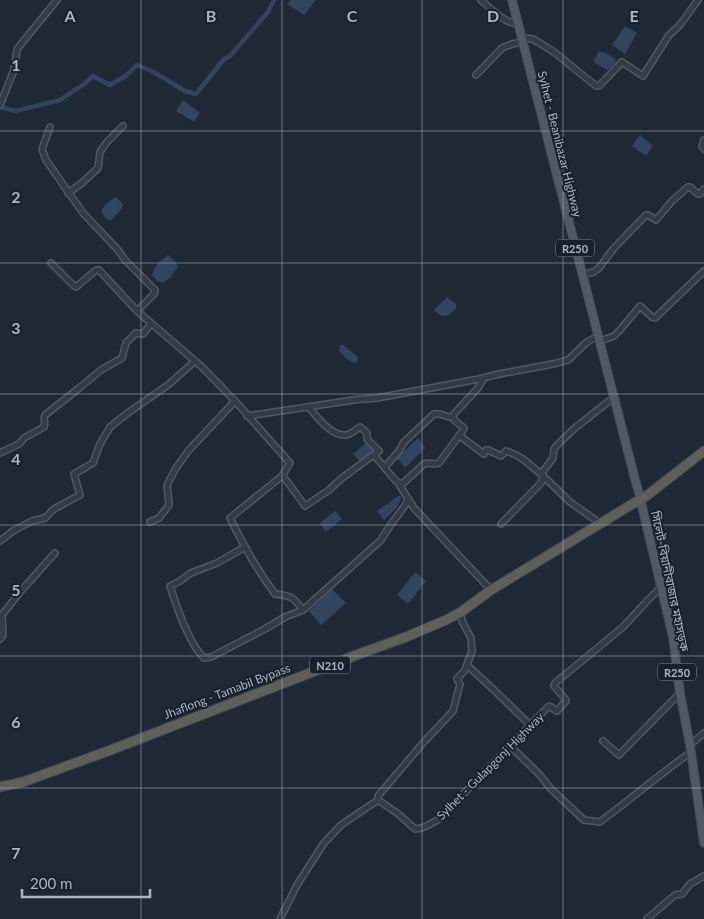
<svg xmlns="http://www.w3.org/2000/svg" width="704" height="919" viewBox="0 0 704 919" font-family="Lato,'Noto Sans Bengali',sans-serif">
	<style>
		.water { fill: #32445e }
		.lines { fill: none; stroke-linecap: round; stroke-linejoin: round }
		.canal { stroke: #32445e; stroke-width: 4.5 }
		.minor-casing { stroke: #505865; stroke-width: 8 }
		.primary-casing { stroke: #3c4450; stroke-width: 10 }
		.trunk-casing { stroke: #3d4551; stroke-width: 11 }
		.minor { stroke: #333b47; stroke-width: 5 }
		.primary { stroke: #505a67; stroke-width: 8 }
		.trunk { stroke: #5e5e5b; stroke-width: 9 }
		.grid { fill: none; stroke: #acb5c4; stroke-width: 1; stroke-opacity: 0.55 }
		.labels { text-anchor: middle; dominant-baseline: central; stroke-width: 4; stroke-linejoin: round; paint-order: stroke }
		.shield { fill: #18202b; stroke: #808896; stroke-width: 1 }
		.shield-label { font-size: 11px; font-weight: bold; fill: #acb5c4 }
		.street-label { font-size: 12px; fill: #acb5c4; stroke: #18202b }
		.grid-label { font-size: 16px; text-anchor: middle; font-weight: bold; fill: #acb5c4; stroke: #18202b; stroke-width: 4; stroke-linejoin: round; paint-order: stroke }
	</style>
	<rect width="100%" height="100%" fill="#1f2936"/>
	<g class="water">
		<path d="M291,0H316L304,15L287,4Z"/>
		<path d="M625,26L637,33L625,54L612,45Z"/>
		<path d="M599,51L608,54L616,60L614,65L607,70L595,63L594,60Z"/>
		<path d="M183,100L200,113L194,122L176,111Z"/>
		<path d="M640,135L653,146L646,156L632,146Z"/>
		<path d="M116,197L122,203L123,206L120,211L111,220H108L103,215L101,211L107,203Z"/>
		<path d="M168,255L176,262L178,267L171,277L163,283L157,281L152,275C155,266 160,260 168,255Z"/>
		<path d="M447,297L456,304V308C449,317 443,320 434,310Z"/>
		<path d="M342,344L358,357V360L354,364L340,353L339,347Z"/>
		<path d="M418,438L425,448L405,468L397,458Z"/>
		<path d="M367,442L374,450L360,462L353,454Z"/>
		<path d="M398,496L401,497C400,506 390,514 384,520L377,511Z"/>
		<path d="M335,511L342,519L326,532L320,523Z"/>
		<path d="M415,572L426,581L408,604L397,595Z"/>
		<path d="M332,589L346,603L321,625L309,611Z"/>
	</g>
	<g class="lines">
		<path class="canal" d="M0,107L15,111L60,100L84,84L93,76L110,85L127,75L137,65L152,71L185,91L196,94L224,59L230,56L268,12L274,0"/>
		<g class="minor-casing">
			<g id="minor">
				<path d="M481,0C491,9 504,23 518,24"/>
				<path d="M525,38L533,39L554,52L596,86H599L622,62L643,76L669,35L680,25L698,0"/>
				<path d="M476,75L502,48L512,44L523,42"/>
				<path d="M0,105L14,70L17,49L57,0"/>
				<path d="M50,127L42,149L46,160L83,213L118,250L125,260L155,290L154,294L137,311"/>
				<path d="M704,140L702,146L704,149"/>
				<path d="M68,193L82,183L98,168L100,152L107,142L123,126"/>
				<path d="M51,263L74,286L76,287L96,270H99L137,311L202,367L235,401L290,463L282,476L230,518C243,545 258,571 275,594C292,596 293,597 303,610"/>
				<path d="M585,274L594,272L599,268L614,248L646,215H648L656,220L672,201L688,187H690L698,194H700L704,189"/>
				<path d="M603,340L614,336L620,330L640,306L652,317L655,318L704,271"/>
				<path d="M484,378L478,388L454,414L453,417L454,420L464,428V429L439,463C434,465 430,462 424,464L400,486L414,508L491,590"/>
				<path d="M247,416L354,400L377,398L479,379L499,374L553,364L568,360L587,342L598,336"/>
				<path d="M460,436L484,454L486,450H488L501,456L506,451C511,453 517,455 521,458C528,462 534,469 541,474"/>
				<path d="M0,453L19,444L24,438L44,427C46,422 43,419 45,415L78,389L101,370L122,358L126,343L136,333L143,334L151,324"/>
				<path d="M374,455L395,480L401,484"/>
				<path d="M385,467L399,451L404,442L434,414C441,412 445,418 453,417"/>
				<path d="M282,476L286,480L305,506L329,490L342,478L379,451L367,439V433L360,427C356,429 351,435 346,435C330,436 318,417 308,407"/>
				<path d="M150,522L159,518L169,505L167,485L176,468L189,450L235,401"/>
				<path d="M501,524L540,484L542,481L543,475"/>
				<path d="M601,524L570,502L541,474L553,458L554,449L560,442L575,428L609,401L615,398"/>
				<path d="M0,541L13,531L32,521L45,518L54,509L80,495L74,474L93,463L100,444L110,427L129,412L168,385L195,361"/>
				<path d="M245,547L217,563L191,573L180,581L170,586C176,605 189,644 204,658L211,657L265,629L285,617L303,610L380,541L392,523L404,507L408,500"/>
				<path d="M0,639L3,635L2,615L21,591L55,553"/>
				<path d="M467,665L494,690L530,725"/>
				<path d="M603,741L619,755L680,693"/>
				<path d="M690,745L704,733"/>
				<path d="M510,746L539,774L551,789L584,820L600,822C631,799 660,774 691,752"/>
				<path d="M378,800V796L423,743L453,711L460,684L457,679L465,670L472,651L471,638L462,621L461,612"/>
				<path d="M280,919L297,885L324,843L341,825L378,800L397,813L415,829C424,829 432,823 439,819L548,707L550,706L556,711H557L566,701V700L554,686L555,683L623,627L648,600L661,587"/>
				<path d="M647,919L675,895L682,894L690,884L704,876"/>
			</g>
		</g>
		<g class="primary-casing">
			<g id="primary">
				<path d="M512,0L636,483L640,496"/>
				<path d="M641,502L673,637L680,693L690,745L704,843"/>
			</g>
		</g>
		<g class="trunk-casing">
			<g id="trunk">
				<path d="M645,497L704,451"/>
				<path d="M0,787L23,782L108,751L359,654L406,637L446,620L461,612L491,590L639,500"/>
			</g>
		</g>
		<use href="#minor" class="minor"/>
		<use href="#primary" class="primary"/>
		<use href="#trunk" class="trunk"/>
	</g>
	<path class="grid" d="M141,0V919M282,0V919M422,0V919M563,0V919M0,131H704M0,263H704M0,394H704M0,525H704M0,656H704M0,788H704"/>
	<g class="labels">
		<g class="shield">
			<rect x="556" y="239.5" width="38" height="17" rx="4"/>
			<rect x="310" y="656.5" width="40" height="17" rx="4"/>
			<rect x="658" y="663.5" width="38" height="17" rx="4"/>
		</g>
		<g class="shield-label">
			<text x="575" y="248">R250</text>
			<text x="330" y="665">N210</text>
			<text x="677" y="672">R250</text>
		</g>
		<g class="street-label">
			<text transform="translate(560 144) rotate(76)">Sylhet - Beanibazar Highway</text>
			<text transform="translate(670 581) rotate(78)">সিলেট-বিয়ানীবাজার মহাসড়ক</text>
			<text transform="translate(227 691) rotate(-21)">Jhaflong - Tamabil Bypass</text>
			<text transform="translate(490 766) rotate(-45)">Sylhet - Gulapgonj Highway</text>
		</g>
	</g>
	<g class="grid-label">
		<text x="70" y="22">A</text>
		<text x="211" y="22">B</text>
		<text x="352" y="22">C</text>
		<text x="493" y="22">D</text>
		<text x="634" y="22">E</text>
		<text x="16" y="71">1</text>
		<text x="16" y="203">2</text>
		<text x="16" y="334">3</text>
		<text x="16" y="465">4</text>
		<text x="16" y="596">5</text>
		<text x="16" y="728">6</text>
		<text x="16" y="859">7</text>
	</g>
	<path d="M22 889v8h128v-8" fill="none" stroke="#acb5c4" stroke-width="2.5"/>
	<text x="30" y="889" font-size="15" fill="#acb5c4" stroke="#18202b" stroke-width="4" paint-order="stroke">200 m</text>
</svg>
